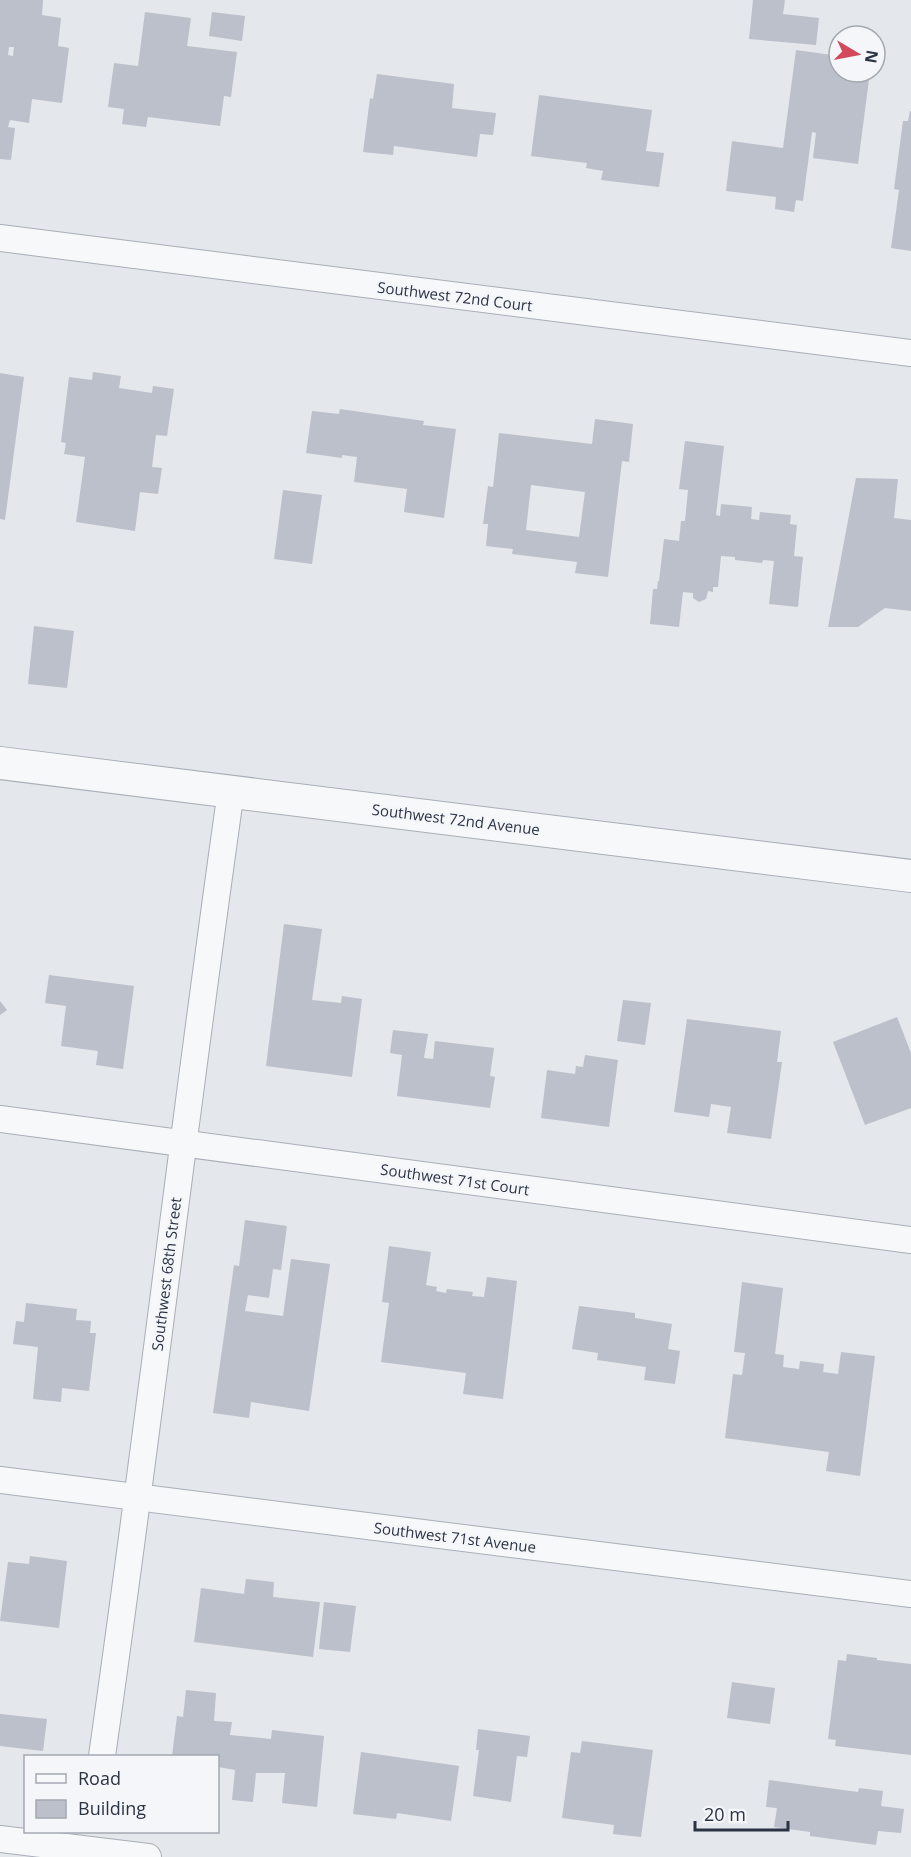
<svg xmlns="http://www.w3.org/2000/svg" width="911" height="1857" viewBox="0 0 911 1857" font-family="'Open Sans',sans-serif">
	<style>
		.building { fill: #bbc0ca; fill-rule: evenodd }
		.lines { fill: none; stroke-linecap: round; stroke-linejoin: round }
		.minor-casing { stroke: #a9aeb7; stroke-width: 28 }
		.tertiary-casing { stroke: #a9aeb7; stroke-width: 34 }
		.minor { stroke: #f7f8fa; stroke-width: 26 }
		.tertiary { stroke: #f7f8fa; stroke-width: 32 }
		.labels { text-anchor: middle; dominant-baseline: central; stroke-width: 5; stroke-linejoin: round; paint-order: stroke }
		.street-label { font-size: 15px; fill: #2b3445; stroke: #f4f6f9 }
	</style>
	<rect width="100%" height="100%" fill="#e4e7ec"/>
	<g class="building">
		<path d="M0,0H43L42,15L61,18L58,46L69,48L62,103L32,99L29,123L10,120L8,127L15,128L11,160L0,159ZM9,47H14L13,56L8,55Z"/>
		<path d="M753,0H785L783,14L819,18L816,45L749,39Z"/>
		<path d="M145,12L191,18L187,46L237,52L231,97L224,96L220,126L148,117L146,127L122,124L124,109L108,107L114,63L138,66Z"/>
		<path d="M212,12L245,16L242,41L209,36Z"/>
		<path d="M796,50L839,56V72H870L858,164L813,158L816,133L812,132L803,201L796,200L794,212L775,209L776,197L726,191L732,141L783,148Z"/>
		<path d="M377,74L454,84L452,108L496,113L493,135L480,134L477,157L394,146L393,155L363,152L370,98L373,99Z"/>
		<path d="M539,95L652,110L646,151L664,153L659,187L601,180L603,171L586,168L587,163L531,156Z"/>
		<path d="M910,111H911V251L891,248L899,190L894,189L903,121H908Z"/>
		<path d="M93,372L121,376L119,388L152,393L153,386L174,389L167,436L156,435L152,467L162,468L158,494L140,492L135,531L76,522L85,457L64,454L66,443L61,442L69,377L92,380Z"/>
		<path d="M0,373L24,377L5,520L0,519Z"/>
		<path d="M340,409L424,421L423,425L456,429L444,518L404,512L407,489L354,482L357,457L342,455V458L306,453L312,411L339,414Z"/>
		<path d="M595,419L633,424L629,462L622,461L608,577L575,573L577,562L512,554L513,549L486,546L488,524H483L488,486L493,487L499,433L592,444ZM531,485L585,492L579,537L526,530Z"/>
		<path d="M685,441L724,446L716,515L720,516L721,504L752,507L751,519L759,520L760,512L791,515L790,524L797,525L794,556L803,557L798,607L769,604L774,561L763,560L762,563L735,560V557L721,556L718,587H713V592L708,591L706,599L699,602L693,598V593L683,592L679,627L650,624L653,589H657L658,581H659L664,539L679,541L681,521H685L688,490L679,489Z"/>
		<path d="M856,478L898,479L894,518L911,520V611L885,608L858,627H828Z"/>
		<path d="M283,490L322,495L312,564L274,559Z"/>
		<path d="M34,626L74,631L67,688L28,684Z"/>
		<path d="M284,924L322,929L312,1000L341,1003L342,996L362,999L352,1077L266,1066Z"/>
		<path d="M49,975L134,986L123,1069L96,1065L98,1051L61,1046L66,1006L45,1003Z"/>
		<path d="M623,1000L651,1003L645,1045L617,1041Z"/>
		<path d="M0,1001L7,1010L0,1015Z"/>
		<path d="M897,1017L911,1053V1108L865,1125L833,1042Z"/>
		<path d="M687,1019L781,1031L777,1062H782L771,1139L727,1133L731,1107L711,1104L709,1117L674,1112Z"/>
		<path d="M393,1030L428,1034L424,1058L433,1059L435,1041L494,1048L490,1076L495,1077L490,1108L397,1096L402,1055L390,1053Z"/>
		<path d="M585,1055L618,1060L609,1127L541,1118L547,1070L575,1074L576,1066L583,1067Z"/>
		<path d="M245,1220L287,1226L281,1270L273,1269L269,1298L248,1295L245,1311L283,1316L291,1259L330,1264L309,1411L251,1402L249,1418L213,1413L234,1265L239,1266Z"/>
		<path d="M389,1246L431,1252L426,1285L437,1287L436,1291L446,1293L447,1289L473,1292L472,1296L484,1297L487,1277L517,1281L503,1399L463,1394L466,1373L381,1362L389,1303L382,1302Z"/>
		<path d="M742,1282L783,1288L775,1354L784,1355L783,1367L799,1369L800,1361L824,1364L823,1372L838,1374L841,1352L875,1356L860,1476L826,1471L829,1452L725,1438L733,1374L742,1375L745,1353L734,1352Z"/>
		<path d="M26,1303L77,1309L76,1320L91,1321L90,1333H96L89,1391L62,1388L61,1402L33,1399L38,1347L13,1344L16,1321L24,1322Z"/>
		<path d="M579,1306L635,1313V1318L672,1324L668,1349L680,1351L675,1384L644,1380L646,1367L597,1360L598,1353L572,1349Z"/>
		<path d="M30,1556L67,1561L59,1628L0,1621L8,1562L29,1564Z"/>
		<path d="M246,1579L274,1582L273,1597L320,1602L313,1657L194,1642L201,1588L244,1594Z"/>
		<path d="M324,1602L356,1606L350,1652L319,1649Z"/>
		<path d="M847,1654L877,1658V1660L911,1664V1755L835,1746L836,1740L828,1739L838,1660L846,1661Z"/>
		<path d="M732,1682L775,1688L770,1724L727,1718Z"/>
		<path d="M186,1690L216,1693L214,1721L232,1722L230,1735L271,1739L272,1730L324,1736L317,1807L282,1803L285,1773H256L253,1802L232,1800L235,1770L218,1767V1756H172L177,1716L183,1717Z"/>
		<path d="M0,1714L47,1719L43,1751L0,1746Z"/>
		<path d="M478,1729L530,1736L527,1757L517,1756L511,1802L473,1796L479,1750H476Z"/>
		<path d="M582,1741L653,1750L641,1837L613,1834L614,1825L562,1818L571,1752L580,1753Z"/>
		<path d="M361,1752L459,1766L451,1821L397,1813L396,1819L353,1814Z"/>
		<path d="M769,1780L858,1792L859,1788L883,1791L881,1806L904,1809L901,1833L878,1831L876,1845L810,1836V1832L774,1827L777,1808L766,1807Z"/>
	</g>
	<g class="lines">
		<g class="minor-casing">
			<g id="minor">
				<path d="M0,238L911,353"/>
				<path d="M0,1119L911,1240"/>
				<path d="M0,1480L911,1594"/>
				<path d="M102,1756C148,1435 185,1113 231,791"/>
				<path d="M0,1839L148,1857"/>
			</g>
		</g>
		<g class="tertiary-casing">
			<path id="tertiary" d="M0,763L911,876"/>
		</g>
		<use href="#minor" class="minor"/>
		<use href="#tertiary" class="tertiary"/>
	</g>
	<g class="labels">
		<g class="street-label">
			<text transform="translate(455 296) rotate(7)">Southwest 72nd Court</text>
			<text transform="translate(456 819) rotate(7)">Southwest 72nd Avenue</text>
			<text transform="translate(455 1179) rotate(8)">Southwest 71st Court</text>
			<text transform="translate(166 1274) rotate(-83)">Southwest 68th Street</text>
			<text transform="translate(455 1537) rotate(7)">Southwest 71st Avenue</text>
		</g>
	</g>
	<rect x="24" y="1755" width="195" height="78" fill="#f4f6f9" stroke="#a4a8b1" stroke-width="1.5"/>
	<rect x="36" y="1774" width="30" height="9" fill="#f7f8fa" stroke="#a4a8b1" stroke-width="1.5"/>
	<text x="78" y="1785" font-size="18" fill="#2b3445">Road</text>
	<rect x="36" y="1800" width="30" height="18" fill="#bbc0ca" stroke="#a4a8b1" stroke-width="1.5"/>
	<text x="78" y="1815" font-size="18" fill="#2b3445">Building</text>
	<g transform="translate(857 54) rotate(100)"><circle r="28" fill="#f4f6f9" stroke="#a4a8b1" stroke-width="1.5"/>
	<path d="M0-4.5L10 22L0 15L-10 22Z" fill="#d1495b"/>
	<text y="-9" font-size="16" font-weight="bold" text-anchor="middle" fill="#2b3445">N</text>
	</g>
	<path d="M695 1821v9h93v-9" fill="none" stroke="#2b3445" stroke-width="3"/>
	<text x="704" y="1821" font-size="18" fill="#2b3445" stroke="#f4f6f9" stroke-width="4.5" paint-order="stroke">20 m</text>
</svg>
